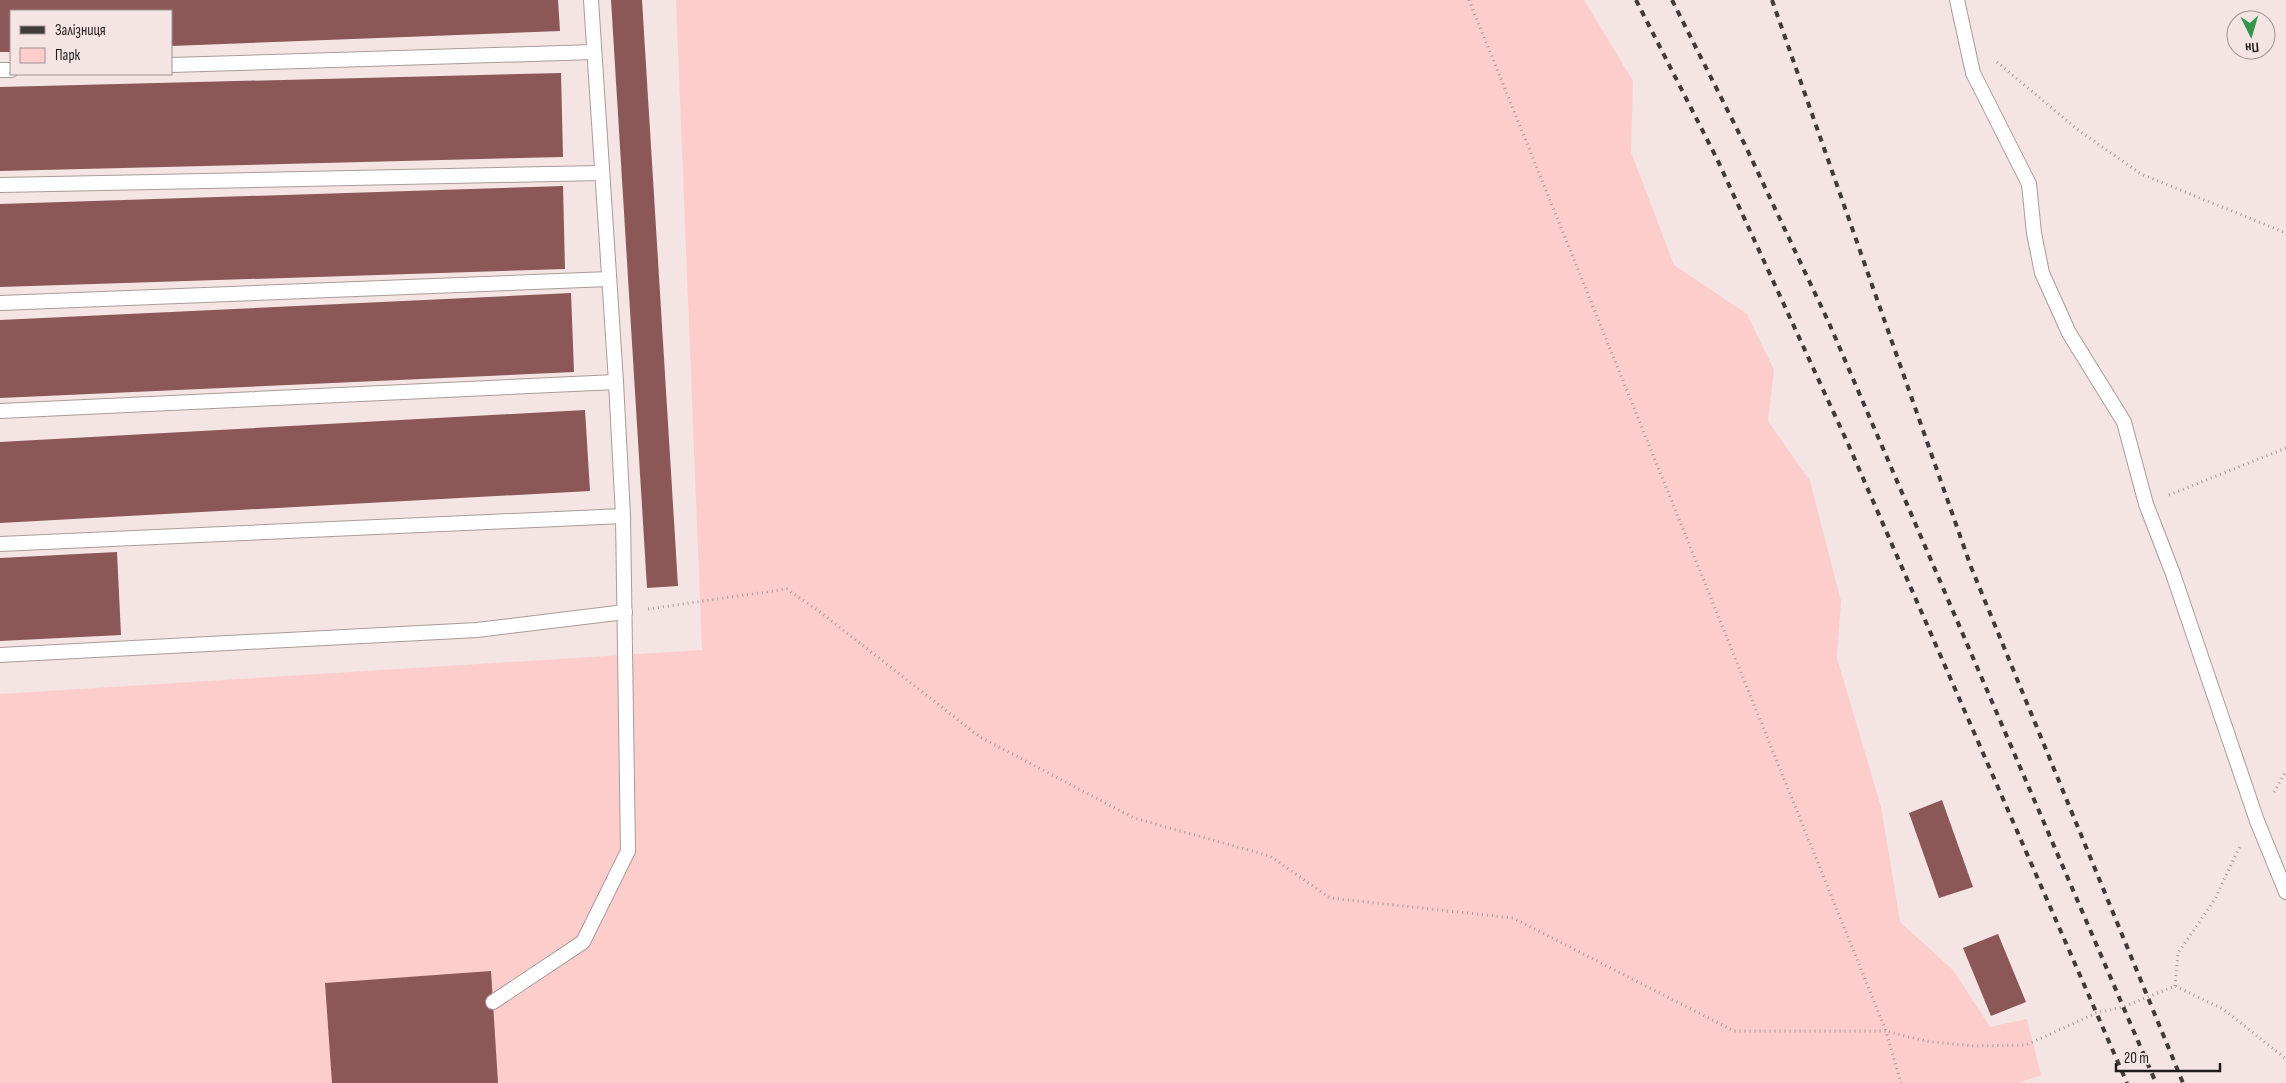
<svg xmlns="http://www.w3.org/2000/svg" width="2286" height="1083" viewBox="0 0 2286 1083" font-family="'Sofia Sans Condensed',sans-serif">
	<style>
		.green { fill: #fdcdcc }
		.building { fill: #8b5757 }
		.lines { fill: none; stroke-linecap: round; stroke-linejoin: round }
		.lane-casing { stroke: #aa9b9b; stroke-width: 16 }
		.path { stroke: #a79b9b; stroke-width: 3; stroke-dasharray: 1 4; stroke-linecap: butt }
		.lane { stroke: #fff; stroke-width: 14 }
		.rail { stroke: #413a3a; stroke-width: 4; stroke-dasharray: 6 6; stroke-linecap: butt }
	</style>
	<rect width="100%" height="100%" fill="#f4e4e4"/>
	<path class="green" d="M676,0H1584L1633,81L1631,152L1674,265L1747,314L1774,370L1768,421L1810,481L1841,601L1837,658L1881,807L1900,922L1953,970L1990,1027L2027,1019L2041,1075L2018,1083H0V694L702,650Z"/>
	<g class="building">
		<path d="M0,0H558L560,31L171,46V11H11V52H0Z"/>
		<path d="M611,0H642L678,586L647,588Z"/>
		<path d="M561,73L563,157L0,171V87Z"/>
		<path d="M563,186L565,269L0,287V204Z"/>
		<path d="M571,293L574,372L0,398V320Z"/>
		<path d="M585,410L590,491L0,523V442Z"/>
		<path d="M117,552L121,635L0,641V558Z"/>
		<path d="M1942,800L1973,887L1939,898L1909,813Z"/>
		<path d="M1998,934L2026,1002L1991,1016L1963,948Z"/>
		<path d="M491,971L498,1083H332L325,983Z"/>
	</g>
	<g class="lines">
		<g class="lane-casing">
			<g id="lane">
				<path d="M591,0L616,382"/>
				<path d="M1957,0L1973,73L2029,184L2034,233L2042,273L2069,333L2124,422L2146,504L2173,574L2257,821L2286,892"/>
				<path d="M171,65L594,52"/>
				<path d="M0,70H11"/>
				<path d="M0,185L602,173"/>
				<path d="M0,303L609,279"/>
				<path d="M0,411L616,382L623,516L0,544"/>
				<path d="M0,655L477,630L625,612"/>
				<path d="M493,1002L583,942L628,851L623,516"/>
			</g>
		</g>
		<g class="path">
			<path d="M1469,0L1886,1031L1925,1041L1974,1046L2026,1045L2096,1013L2123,1007L2175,986L2223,1009L2286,1059"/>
			<path d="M1997,62L2078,130L2141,174L2286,233"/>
			<path d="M2169,495L2286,448"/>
			<path d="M648,609L787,589L820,612L980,737L1134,818L1270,856L1330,898L1513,918L1734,1031H1886L1901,1083"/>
			<path d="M2274,792L2286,771"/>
			<path d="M2175,986L2178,953L2215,899L2240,846"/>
		</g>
		<use href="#lane" class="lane"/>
		<g class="rail">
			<path d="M1636,0L1717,159L1849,446L2127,1083"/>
			<path d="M1672,0L1745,145L1829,323L2156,1083"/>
			<path d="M1772,0L1971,567L2183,1083"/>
		</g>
	</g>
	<rect x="10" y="10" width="162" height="65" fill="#f4e4e4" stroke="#a09494"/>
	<rect x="20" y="26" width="25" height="8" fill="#413a3a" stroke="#a09494"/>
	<text x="55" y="35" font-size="15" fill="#211c1c">Залізниця</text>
	<rect x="20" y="48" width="25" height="15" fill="#fdcdcc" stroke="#a09494"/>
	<text x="55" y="60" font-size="15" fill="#211c1c">Парк</text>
	<g transform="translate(2251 35) rotate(175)"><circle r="24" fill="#f4e4e4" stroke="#a09494"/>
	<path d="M0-4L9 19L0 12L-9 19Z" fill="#34964b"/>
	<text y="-8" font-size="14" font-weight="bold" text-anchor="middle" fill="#211c1c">Пн</text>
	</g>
	<path d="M2116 1063v8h104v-8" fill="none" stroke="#211c1c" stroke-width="2.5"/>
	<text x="2124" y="1063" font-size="15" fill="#211c1c" stroke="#f4e4e4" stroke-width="4" paint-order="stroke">20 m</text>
</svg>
